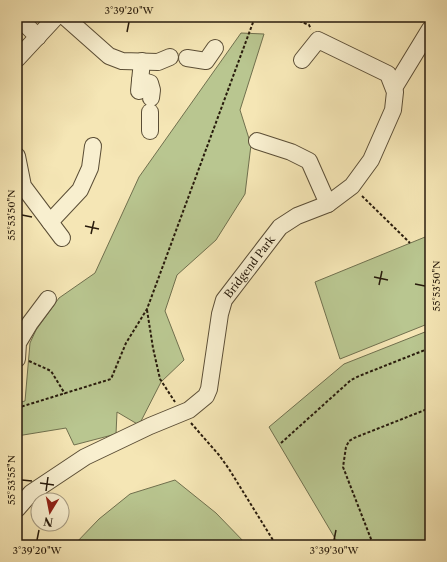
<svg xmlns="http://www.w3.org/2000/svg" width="447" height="562" viewBox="0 0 447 562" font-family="'Libre Caslon Text',serif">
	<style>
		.green { fill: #b9c690; stroke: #70704e }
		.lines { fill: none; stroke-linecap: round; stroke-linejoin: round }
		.minor-casing { stroke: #5b4e36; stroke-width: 18 }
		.path { stroke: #281b0c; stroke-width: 2; stroke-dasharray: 3 2; stroke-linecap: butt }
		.minor { stroke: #f8efcf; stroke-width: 16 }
		.ticks { fill: none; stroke: #281b0c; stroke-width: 1.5 }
		.labels { text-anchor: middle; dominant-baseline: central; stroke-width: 3; stroke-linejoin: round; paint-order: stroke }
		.street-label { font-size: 11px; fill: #281b0c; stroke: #f8efcf }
		.neatline { fill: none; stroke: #281b0c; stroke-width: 1.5 }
		.ticks-label { font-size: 10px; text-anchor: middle; fill: #281b0c }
	</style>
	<rect width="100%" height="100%" fill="#f5e6b5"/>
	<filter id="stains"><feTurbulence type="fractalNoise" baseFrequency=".005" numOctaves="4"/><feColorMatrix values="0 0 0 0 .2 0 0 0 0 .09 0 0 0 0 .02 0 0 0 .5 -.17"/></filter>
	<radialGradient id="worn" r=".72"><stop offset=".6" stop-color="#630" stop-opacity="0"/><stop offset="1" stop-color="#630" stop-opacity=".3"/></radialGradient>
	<g class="green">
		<path d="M241,33L264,34L240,110L251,145L245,194L216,240L177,275L165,311L184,360L161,382L139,425L117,412L116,434L74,445L66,428L17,436V403L25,401L30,343L36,330L59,298L95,273L139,177Z"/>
		<path d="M430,235V323L340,359L315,282Z"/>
		<path d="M430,330V545H339L269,427L344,364Z"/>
		<path d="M175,480L216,513L247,545H74L99,519L130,494Z"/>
	</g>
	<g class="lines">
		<g class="minor-casing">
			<g id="minor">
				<path d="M18,17L38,37"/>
				<path d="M65,17L109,56L122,61L158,62L170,57"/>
				<path d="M187,58L206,61L215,48"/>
				<path d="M17,59L56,17"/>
				<path d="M140,80L150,83L152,90L151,98"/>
				<path d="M394,88L430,29"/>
				<path d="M139,91L142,61"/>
				<path d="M150,112V131"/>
				<path d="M257,141L291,152L309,161L328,204"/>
				<path d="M17,156L23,186L62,238"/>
				<path d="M50,222L80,190L90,168L93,146"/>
				<path d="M17,359L18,343L30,323L48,299"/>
				<path id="s1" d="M17,509L31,493L85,457L150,426L189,410L206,396L209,389L220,314L224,300L280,227L297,216L328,204L352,186L371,160L393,110L395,92L388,74L318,40L302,60"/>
			</g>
		</g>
		<g class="path">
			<path d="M290,17L309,25L311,29"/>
			<path d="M362,196L410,243"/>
			<path d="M147,310L153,348L160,379L175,402"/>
			<path d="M29,361L51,371L65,394"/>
			<path d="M17,408L111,379L126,343L147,309L255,17"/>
			<path d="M191,423L219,455L229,469L276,545"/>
			<path d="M281,443L351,380L359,376L430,348"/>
			<path d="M379,545H377L371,539L343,467L346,447L349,441L354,438L430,408"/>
			<path d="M404,545L430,543"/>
		</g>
		<use href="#minor" class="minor"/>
	</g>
	<path class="ticks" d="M127,32L129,22M22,215L32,217M85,226L99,229M91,234L94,221M374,277L388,280M415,284L425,286M379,285L382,271M22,480L32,481M40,483L54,485M46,491L48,477M37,540L39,530M334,540L336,530"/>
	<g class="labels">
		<g class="street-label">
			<text stroke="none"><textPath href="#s1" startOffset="362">Bridgend Park</textPath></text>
		</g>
	</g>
	<rect width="447" height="562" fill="none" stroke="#f5e6b5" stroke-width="44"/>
	<g transform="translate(50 512) rotate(190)"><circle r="19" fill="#f8efcf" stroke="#a59a81"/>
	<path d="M0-3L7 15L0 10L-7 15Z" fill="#8f2418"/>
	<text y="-6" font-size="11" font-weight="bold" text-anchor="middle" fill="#281b0c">N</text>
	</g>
	<rect x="22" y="22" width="403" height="518" class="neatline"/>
	<g class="ticks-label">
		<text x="129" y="14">3°39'20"W</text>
		<text transform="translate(11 215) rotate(-90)" y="4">55°53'50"N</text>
		<text transform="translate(436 286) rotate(-90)" y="4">55°53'50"N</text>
		<text transform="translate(11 480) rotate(-90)" y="4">55°53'55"N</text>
		<text x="37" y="554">3°39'20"W</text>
		<text x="334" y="554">3°39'30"W</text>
	</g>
	<rect width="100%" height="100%" filter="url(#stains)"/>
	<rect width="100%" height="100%" fill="url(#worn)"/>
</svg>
